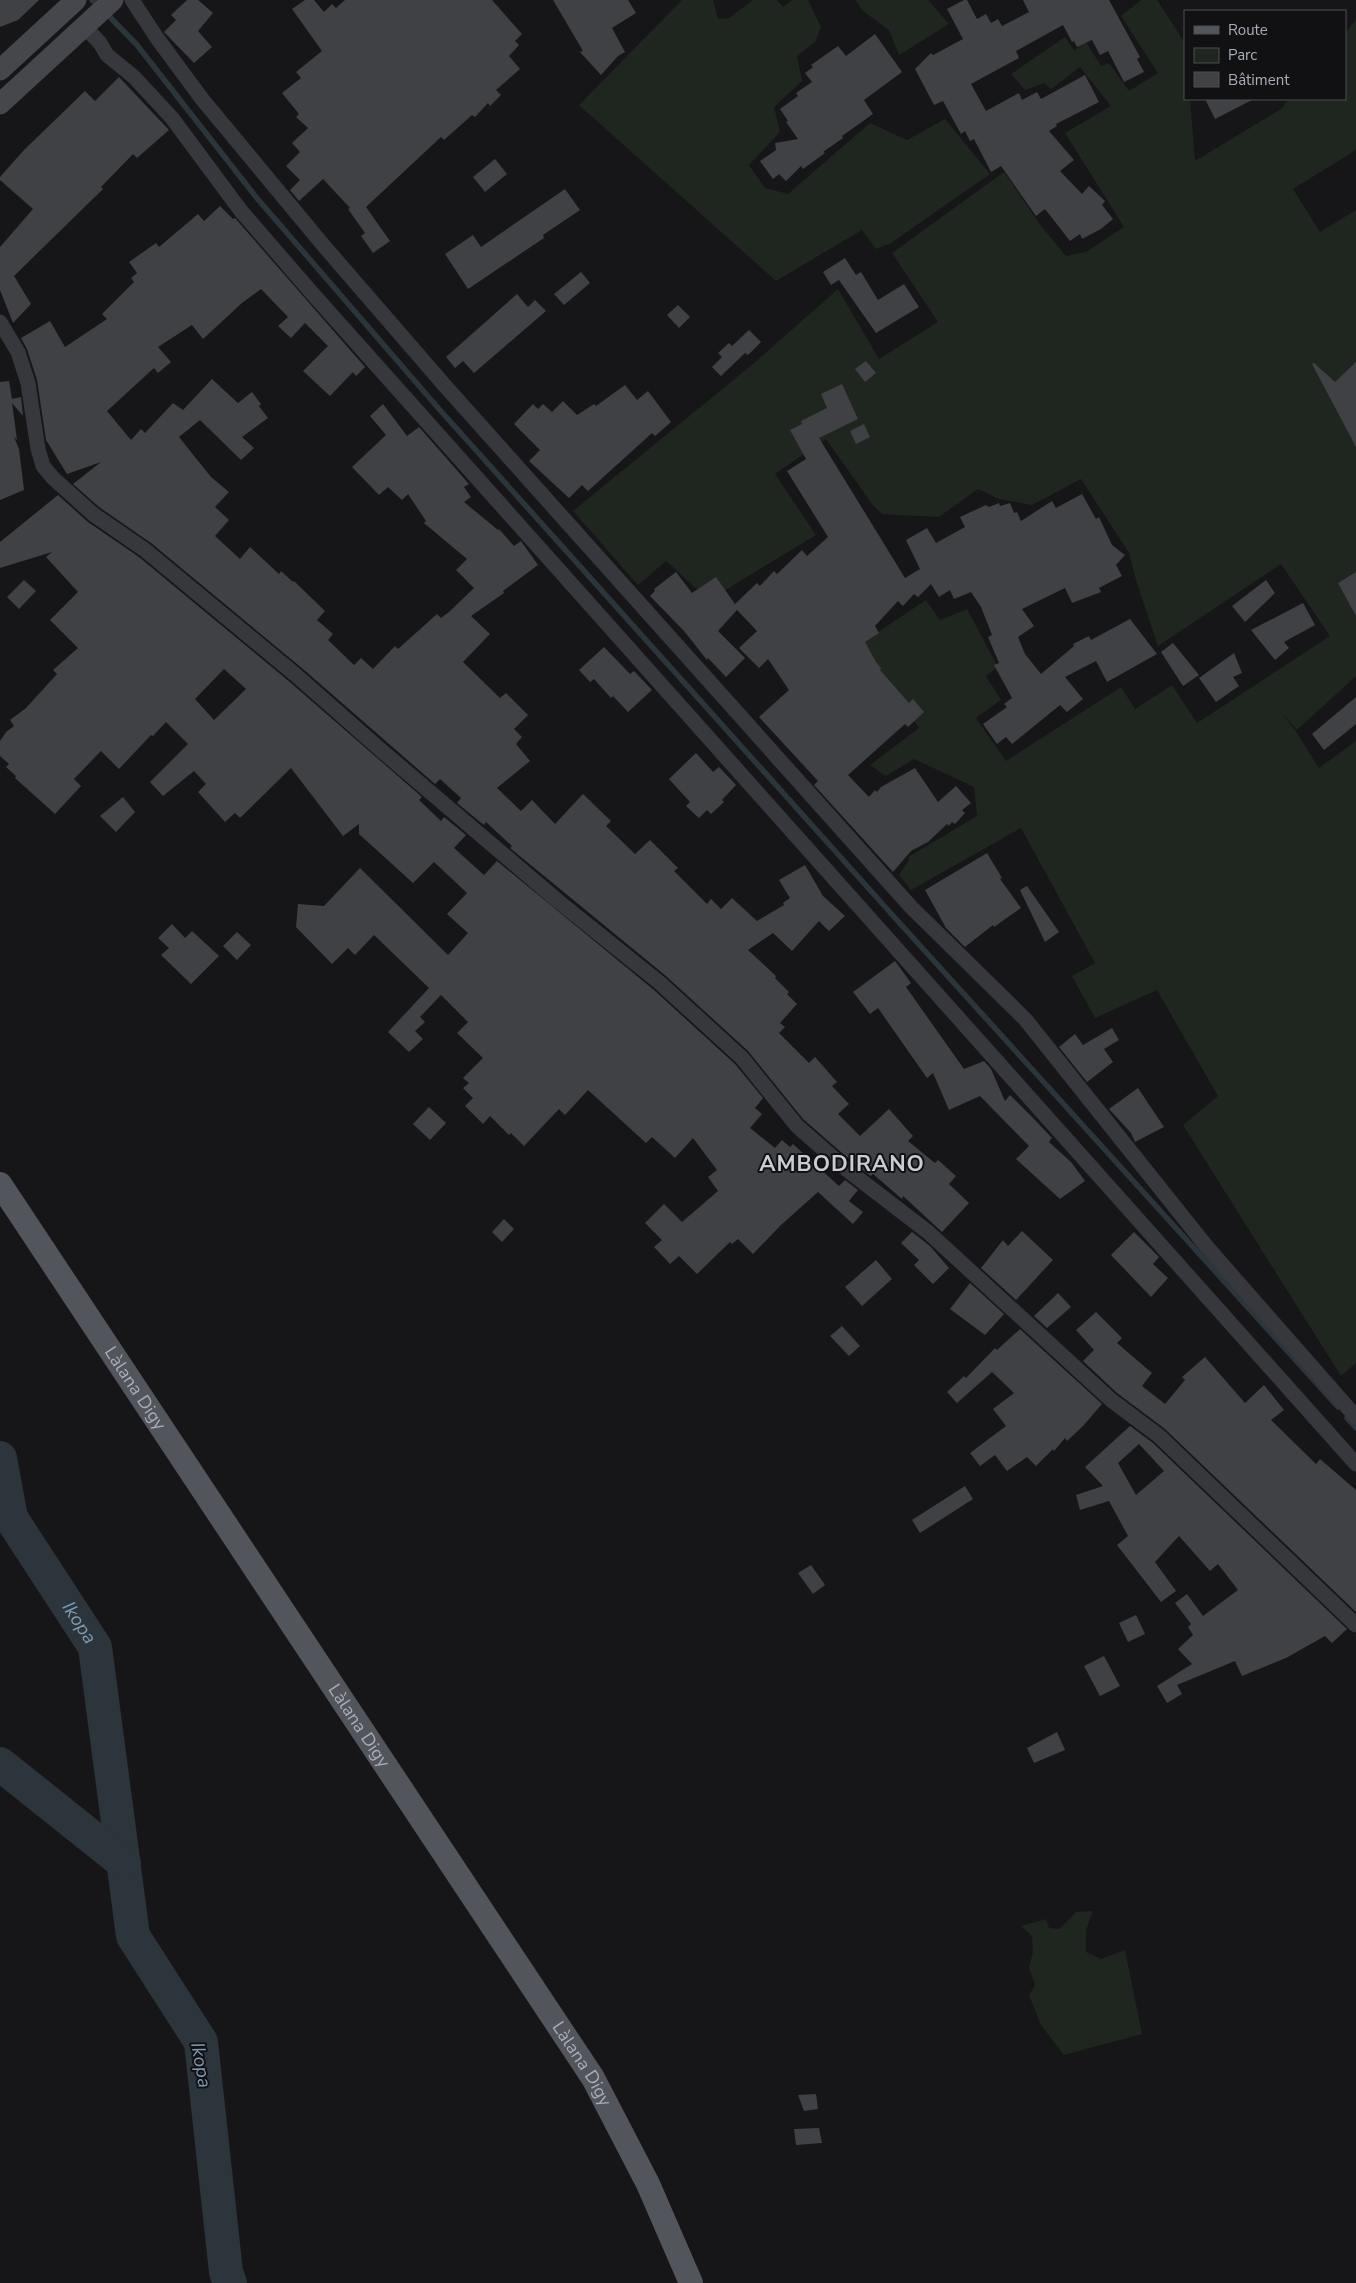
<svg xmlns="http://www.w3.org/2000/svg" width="1356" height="2283" viewBox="0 0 1356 2283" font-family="'Nunito Sans',sans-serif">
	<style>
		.green { fill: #1e261f }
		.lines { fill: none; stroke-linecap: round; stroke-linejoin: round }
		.stream { stroke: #2c353c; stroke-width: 5.5 }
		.river { stroke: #2c353c; stroke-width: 34 }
		.building { fill: #404145; fill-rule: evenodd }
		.street { stroke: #37383d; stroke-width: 15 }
		.secondary { stroke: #45474d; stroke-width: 21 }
		.primary { stroke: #53555c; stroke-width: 24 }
		.labels { text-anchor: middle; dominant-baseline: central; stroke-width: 4; stroke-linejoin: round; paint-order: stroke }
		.street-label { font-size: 18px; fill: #a8adb8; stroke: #111113 }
		.water-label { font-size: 19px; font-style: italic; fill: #7f9bb3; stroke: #111113 }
		.district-label { font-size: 22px; font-weight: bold; letter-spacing: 1px; fill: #c9ccd4; stroke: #111113 }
	</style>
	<rect width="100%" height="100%" fill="#161618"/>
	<g class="green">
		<path d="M682,0H713L718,19L729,18L753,0H777L783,7L792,0H808L821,27L815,42L797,56L802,81L774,107L780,132L749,165L765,188L788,194L870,123L907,140L945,119L990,174L891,243L876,249L862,230L776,281L579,105Z"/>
		<path d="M855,0H928L949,24L899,55L889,30L863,11Z"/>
		<path d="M1141,0H1157L1185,43V99H1190L1195,161L1281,109L1289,99H1345V34L1356,19V150L1293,189L1320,232L1356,210V676L1297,730L1280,711L1295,730L1319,768L1356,741V1363L1341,1376L1183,1125L1218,1096L1157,990L1095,1018L1072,976L1095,963L1021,828L911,890L899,875L909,860L908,857L977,816L974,787L914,759L886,776L870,765L919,728L860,644L926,600L940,620L967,609L998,667L986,676L1001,700L976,718L1006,761L1121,687L1135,709L1172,685L1197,723L1330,636L1281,564L1158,646L1136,580L1129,553L1081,479L1032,505L999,499L978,489L939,517L882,514L872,504L826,439L775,474L816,535L709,600L666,561L638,585L573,511L753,364L838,289L879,359L938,322L892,253L1004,172L1041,226L1066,256L1086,252L1124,227L1065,133L1111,106L1080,67L1051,89L1044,83L1025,90L1011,74L1065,37L1074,50L1086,42L1101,66L1109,63L1129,91L1158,73L1121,16Z"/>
		<path d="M1093,1911L1086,1930V1952L1101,1959L1125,1950L1142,2034L1064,2055L1041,2025L1029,1995L1035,1985L1029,1968L1033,1952L1032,1936L1021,1926L1046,1919L1049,1928L1060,1929L1076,1912Z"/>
	</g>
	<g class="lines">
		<g class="stream">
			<path d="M92,0L99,7"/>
			<path d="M106,13L137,45L256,197L439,409L896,919L1338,1407"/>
			<path d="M1347,1418L1356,1428"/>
		</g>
		<g class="river">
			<path id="s1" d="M0,1458L11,1518L95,1647L133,1936L201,2042L226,2272L230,2283"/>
			<path d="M0,1764L124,1863"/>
		</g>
	</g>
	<g class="building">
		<path d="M0,0H39L18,20L0,27Z"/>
		<path d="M187,0H198L213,13L198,31L212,47L194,63L164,32L176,20L171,15Z"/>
		<path d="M305,0H314L324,12L332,4L336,8L345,0H492L522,34L515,41L519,45L509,56L520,69L496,90L501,95L490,106L488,103L475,117L472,115L444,140L441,137L366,207L390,241L373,253L361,236L365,233L348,209L350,208L323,179L299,201L290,190L300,180L286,166L300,152L292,143L308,128L296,117L299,114L282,93L301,78L296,72L322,51L292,9Z"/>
		<path d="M553,0H628L636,13L612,28L625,52L618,56L601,75L580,52L583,51Z"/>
		<path d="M964,0H967L977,19L986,14L991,23L998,19L1002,26L1029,12L1023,0H1109L1140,57L1137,59L1144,72L1124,82L1108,51L1100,55L1092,40L1077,47L1074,41L1072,42L1063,25L1016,51L1019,58L971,84L986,111L1019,93L1022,100L1037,92L1041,99L1085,75L1099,102L1056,124L1057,126L1049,131L1074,160L1060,171L1082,194L1089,186L1105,201L1102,205L1113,219L1101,229L1082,239L1080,234L1070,241L1045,209L1036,216L1001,166L991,172L974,139L970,141L965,131L961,134L943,101L934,105L915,69L931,53L933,55L963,39L947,9Z"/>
		<path d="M875,34L902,72L864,100L873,114L842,136L843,138L823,152L825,153L803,169L801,166L786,181L779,174L773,179L760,161L776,150L775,143L798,139L786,122L788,121L780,109L798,96L796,93L812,82L805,73L813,67L811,65L838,46L846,56Z"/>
		<path d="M119,77L169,130L137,158L133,154L101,187L103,189L14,276L31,304L13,323L0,290V247L33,209L0,180V177L24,150L85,91L95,101Z"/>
		<path d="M1205,99H1254L1215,119Z"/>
		<path d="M495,159L507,174L485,192L473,177Z"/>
		<path d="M565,189L580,210L543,235L544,238L468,289L445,254L473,235L481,247Z"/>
		<path d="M220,206L233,219L235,218L365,367L356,376L353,372L330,396L303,371L328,346L305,323L291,338L278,326L288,317L261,289L242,303L203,339L192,325L158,347L171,362L158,373L154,368L107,411L131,440L141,429L145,433L173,403L183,410L212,379L238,403L252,392L261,404L259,406L268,418L242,437L254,448L241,460L200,420L179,437L211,477L229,492L215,507L229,520L215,536L240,559L250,547L279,574L281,571L293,582L294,581L325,611L317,620L333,634L328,640L354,665L361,658L373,669L395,646L398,649L437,614L441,618L449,612L474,588L456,570L467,559L424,523L426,521L408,494L402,500L388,487L379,495L352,467L386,435L370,416L383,404L407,436L419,427L469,484L464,487L471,497L464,502L498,530L499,529L514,546L521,541L538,565L503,591L504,593L471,616L490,634L463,662L500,698L506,693L528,715L514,729L522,737L516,744L530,761L497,788L521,811L532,800L555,824L583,794L611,821L606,826L635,854L650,840L678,868L674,871L707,904L711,899L721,909L732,898L757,921L784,905L783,903L790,898L779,880L805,865L823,896L845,916L829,931L819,921L792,951L773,933L748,950L776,976L775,978L789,992L787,994L797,1004L780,1023L785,1027L779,1033L809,1063L815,1057L837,1082L832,1086L849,1104L838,1114L860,1136L889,1109L913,1136L908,1141L935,1163L938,1160L956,1176L949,1184L969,1203L942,1232L903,1196L902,1199L873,1174L871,1176L857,1166L803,1119L748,1051L666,976L510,848L512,846L486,822L484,825L479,821L457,803L461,798L440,779L435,784L303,669L151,543L99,507L73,484L101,462L67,474L46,440L37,380L27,349L21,338L50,321L65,347L107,319L102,314L134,282L131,278L137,273L129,262L156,243L159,247L198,214L204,221Z"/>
		<path d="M845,258L856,275L861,272L878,300L904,284L919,307L876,333L839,280L831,285L823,272Z"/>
		<path d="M581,272L590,283L564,305L554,294Z"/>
		<path d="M517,294L528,307L535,300L546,311L474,373L463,361L455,368L446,357Z"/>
		<path d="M678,305L690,317L679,328L667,315Z"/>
		<path d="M749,330L761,342L748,355L745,353L721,376L712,367L722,357L718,353L729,343L732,346Z"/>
		<path d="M866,361L876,373L865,382L855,369Z"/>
		<path d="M1356,362V447L1312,364L1314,363L1335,382Z"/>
		<path d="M9,381L12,399L21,397L23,416L12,403L17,440L14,437L19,449L24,490L0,500V382Z"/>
		<path d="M842,384L858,419L819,438L905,578L920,569L906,540L927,528L936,543L965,527L960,517L986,505L989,507L999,503L1000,506L1010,503L1014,513L1017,512L1021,521L1052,501L1056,508L1082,494L1096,519L1099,517L1112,545L1125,555L1116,565L1122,576L1099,588L1101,592L1072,603L1065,588L1022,609L1034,626L1018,637L1025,654L1041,674L1074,646L1073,644L1089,636L1091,640L1130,619L1157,654L1107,682L1096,661L1065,677L1083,699L1067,712L1060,705L1012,744L1006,737L997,744L983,724L1007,707L1004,704L1012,698L994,665L999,663L988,637L992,635L981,607L971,592L954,599L950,590L939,597L931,584L918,597L914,594L903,606L898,601L875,626L879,633L865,642L876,662L881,668L880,670L909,703L913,699L924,712L908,727L905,724L848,775L869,797L875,790L877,792L881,787L915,768L938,802L956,786L971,803L962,810L965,813L955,824L952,822L949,826L947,824L928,842L911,851L893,872L814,785L818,781L759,717L789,690L768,659L759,668L739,648L757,631L737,610L718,631L745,658L726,677L708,658L707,660L684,631L650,596L655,591L654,589L676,572L692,593L716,577L735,604L757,583L760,586L774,571L777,574L802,550L807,556L828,537L787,471L806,459L790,430L802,424L801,421L827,408L821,394Z"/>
		<path d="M625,385L637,400L648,391L671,422L655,436L652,433L588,491L582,485L569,498L529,461L540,450L514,424L533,404L538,409L543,404L552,412L563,401L577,415L594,404L596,406Z"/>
		<path d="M864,424L870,437L856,444L850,431Z"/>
		<path d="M58,495L88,522L139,557L291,683L422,797L419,800L441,821L444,817L466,835L454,848L484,875L497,861L654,990L735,1064L763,1098L755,1108L762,1114L750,1128L775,1148L782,1140L790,1147L793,1144L839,1186L845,1180L858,1190L849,1201L863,1212L853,1224L818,1192L781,1225L753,1254L738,1239L732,1244L730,1242L697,1274L679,1256L670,1264L654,1247L662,1240L645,1223L664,1204L682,1222L718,1191L708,1177L717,1170L693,1138L675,1158L652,1137L646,1143L588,1090L565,1115L559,1109L524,1146L511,1133L509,1135L490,1116L483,1124L465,1106L473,1098L463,1088L469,1083L463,1078L483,1058L457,1033L468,1022L441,995L420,1017L425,1022L415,1031L423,1039L409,1052L388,1032L429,988L374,935L355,955L348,948L332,964L296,927L298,904L324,906L360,868L448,955L468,933L447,914L467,893L434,862L413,883L359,834V824L343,836L291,768L240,818L235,813L225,822L198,792L206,784L194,771L163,796L150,782L188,744L166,722L153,736L151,735L119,769L101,751L74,779L81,786L55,814L15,778L16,776L6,767L9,764L0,756V741L6,732L14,726L10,720L26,708L57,674L53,670L78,648L50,620L78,592L46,557L52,552L0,568V542ZM224,669L246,689L214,720L195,699Z"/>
		<path d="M1356,572V616L1338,583Z"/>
		<path d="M24,580L36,591L19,609L7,597Z"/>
		<path d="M1266,580L1275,593L1245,622L1232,606Z"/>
		<path d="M1303,603L1315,625L1284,642L1289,648L1275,660L1251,630Z"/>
		<path d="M1173,643L1199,675L1183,686L1161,652Z"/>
		<path d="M604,647L630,674L634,671L652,690L628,712L613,696L611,698L594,679L590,682L579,670Z"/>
		<path d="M1234,653L1242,673L1233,677L1239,686L1216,702L1199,678Z"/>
		<path d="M1356,697V724L1324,750L1312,734Z"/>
		<path d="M696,753L713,772L719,767L736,785L722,800L724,802L711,814L707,810L699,818L686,806L690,802L669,779Z"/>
		<path d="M123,797L135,812L116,832L100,816Z"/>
		<path d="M987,853L1002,878L1000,879L1021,908L994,927L993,925L965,947L946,928L925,890Z"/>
		<path d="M1027,886L1059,932L1045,942L1020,890Z"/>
		<path d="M172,924L185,938L192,931L219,956L191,984L161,955L169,948L158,938Z"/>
		<path d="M237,932L251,945L237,960L223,946Z"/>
		<path d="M895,961L911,983L906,987L964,1069L984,1061L991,1069L1005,1101L1010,1095L1033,1118L1052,1138L1049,1142L1071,1162L1085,1181L1060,1199L1016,1159L1029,1146L980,1096L949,1110L933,1073L927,1078L878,1008L870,1014L853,992Z"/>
		<path d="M1112,1028L1119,1040L1104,1049L1113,1062L1087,1082L1059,1047L1075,1034L1083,1045Z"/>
		<path d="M1138,1088L1164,1127L1135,1142L1131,1133L1109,1109Z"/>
		<path d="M429,1107L446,1123L430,1140L413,1124Z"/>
		<path d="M504,1219L514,1229L502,1242L492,1232Z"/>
		<path d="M1022,1231L1053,1260L1016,1300L981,1268L1003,1240L1008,1246Z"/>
		<path d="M912,1232L930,1246L949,1268L933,1284L914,1265L919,1260L901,1243Z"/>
		<path d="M1134,1232L1159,1257L1153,1264L1168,1278L1151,1297L1111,1255Z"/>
		<path d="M876,1260L892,1279L862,1306L845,1287Z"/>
		<path d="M970,1283L1004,1314L985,1335L950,1309Z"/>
		<path d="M1058,1293L1071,1307L1047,1328L1034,1316Z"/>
		<path d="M1096,1312L1122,1338L1117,1343L1152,1373L1142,1386L1165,1404L1185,1380L1182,1377L1205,1357L1245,1403L1264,1385L1284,1410L1271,1420L1316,1464L1320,1459L1356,1490V1612L1165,1429L1117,1393L1083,1361L1094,1350L1076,1330Z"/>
		<path d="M842,1326L860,1346L849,1356L830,1336Z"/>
		<path d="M1020,1329L1102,1404L1083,1426L1067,1441L1065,1438L1054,1451L1053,1449L1036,1466L1027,1457L1007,1471L995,1455L980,1466L970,1453L1006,1426L993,1409L1014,1393L992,1372L957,1403L947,1392L964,1376L966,1378L995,1348L997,1350Z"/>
		<path d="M1130,1426L1153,1443L1347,1629L1332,1643L1325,1636L1286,1658L1242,1676L1235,1661L1177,1685L1182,1694L1167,1703L1157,1686L1192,1664L1178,1649L1193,1635L1188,1627L1191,1624L1175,1603L1187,1594L1203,1616L1238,1590L1218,1564L1210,1571L1179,1536L1155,1562L1176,1591L1161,1602L1117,1545L1128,1536L1109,1501L1080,1510L1076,1495L1103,1486L1085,1467ZM1139,1444L1164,1471L1136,1495L1118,1463Z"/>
		<path d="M965,1486L973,1499L920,1533L912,1520Z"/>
		<path d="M811,1565L825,1585L813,1594L798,1573Z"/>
		<path d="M1136,1615L1145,1634L1128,1642L1119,1623Z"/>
		<path d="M1104,1656L1120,1686L1100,1696L1084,1666Z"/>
		<path d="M1057,1732L1065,1750L1034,1763L1027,1748Z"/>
		<path d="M816,2094L818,2109L804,2111L798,2095Z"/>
		<path d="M819,2128L822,2143L796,2145L794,2129Z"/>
	</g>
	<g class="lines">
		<g class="street">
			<path d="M132,0L157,38L202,99L324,246L446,387L911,907L1025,1019L1207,1247L1356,1417"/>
			<path d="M85,27L100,43L107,55L134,77L172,118L241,211L312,293L1356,1464"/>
			<path d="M0,322L18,352L28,383L38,449L43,466L53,478L93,514L145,550L297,676L382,751L558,901L660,983L742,1058L797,1126L846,1169L928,1232L1111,1400L1159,1436L1356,1625"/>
		</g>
		<g class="secondary">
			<path d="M0,70L76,0"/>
			<path d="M0,104L113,0"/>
		</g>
		<path class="primary" id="s2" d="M0,1184L593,2078L648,2184L691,2283"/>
	</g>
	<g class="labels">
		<g class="street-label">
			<text stroke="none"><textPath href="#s2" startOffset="245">Làlana Digy</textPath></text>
			<text stroke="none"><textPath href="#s2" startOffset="650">Làlana Digy</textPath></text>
			<text stroke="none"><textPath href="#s2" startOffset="1055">Làlana Digy</textPath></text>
		</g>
		<g class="water-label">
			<text stroke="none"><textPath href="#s1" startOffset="186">Ikopa</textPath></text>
			<text transform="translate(201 2065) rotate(80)">Ikopa</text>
		</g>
		<g class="district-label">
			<text x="842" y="1164">AMBODIRANO</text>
		</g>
	</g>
	<rect x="1184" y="10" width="162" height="90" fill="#111113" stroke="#4d4f55"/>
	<rect x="1194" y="26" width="25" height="8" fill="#53555c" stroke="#4d4f55"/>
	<text x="1228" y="35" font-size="15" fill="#a8adb8">Route</text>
	<rect x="1194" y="48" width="25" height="15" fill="#1e261f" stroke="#4d4f55"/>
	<text x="1228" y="60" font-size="15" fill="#a8adb8">Parc</text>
	<rect x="1194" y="72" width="25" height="15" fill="#404145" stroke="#4d4f55"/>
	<text x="1228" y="85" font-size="15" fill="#a8adb8">Bâtiment</text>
</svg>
